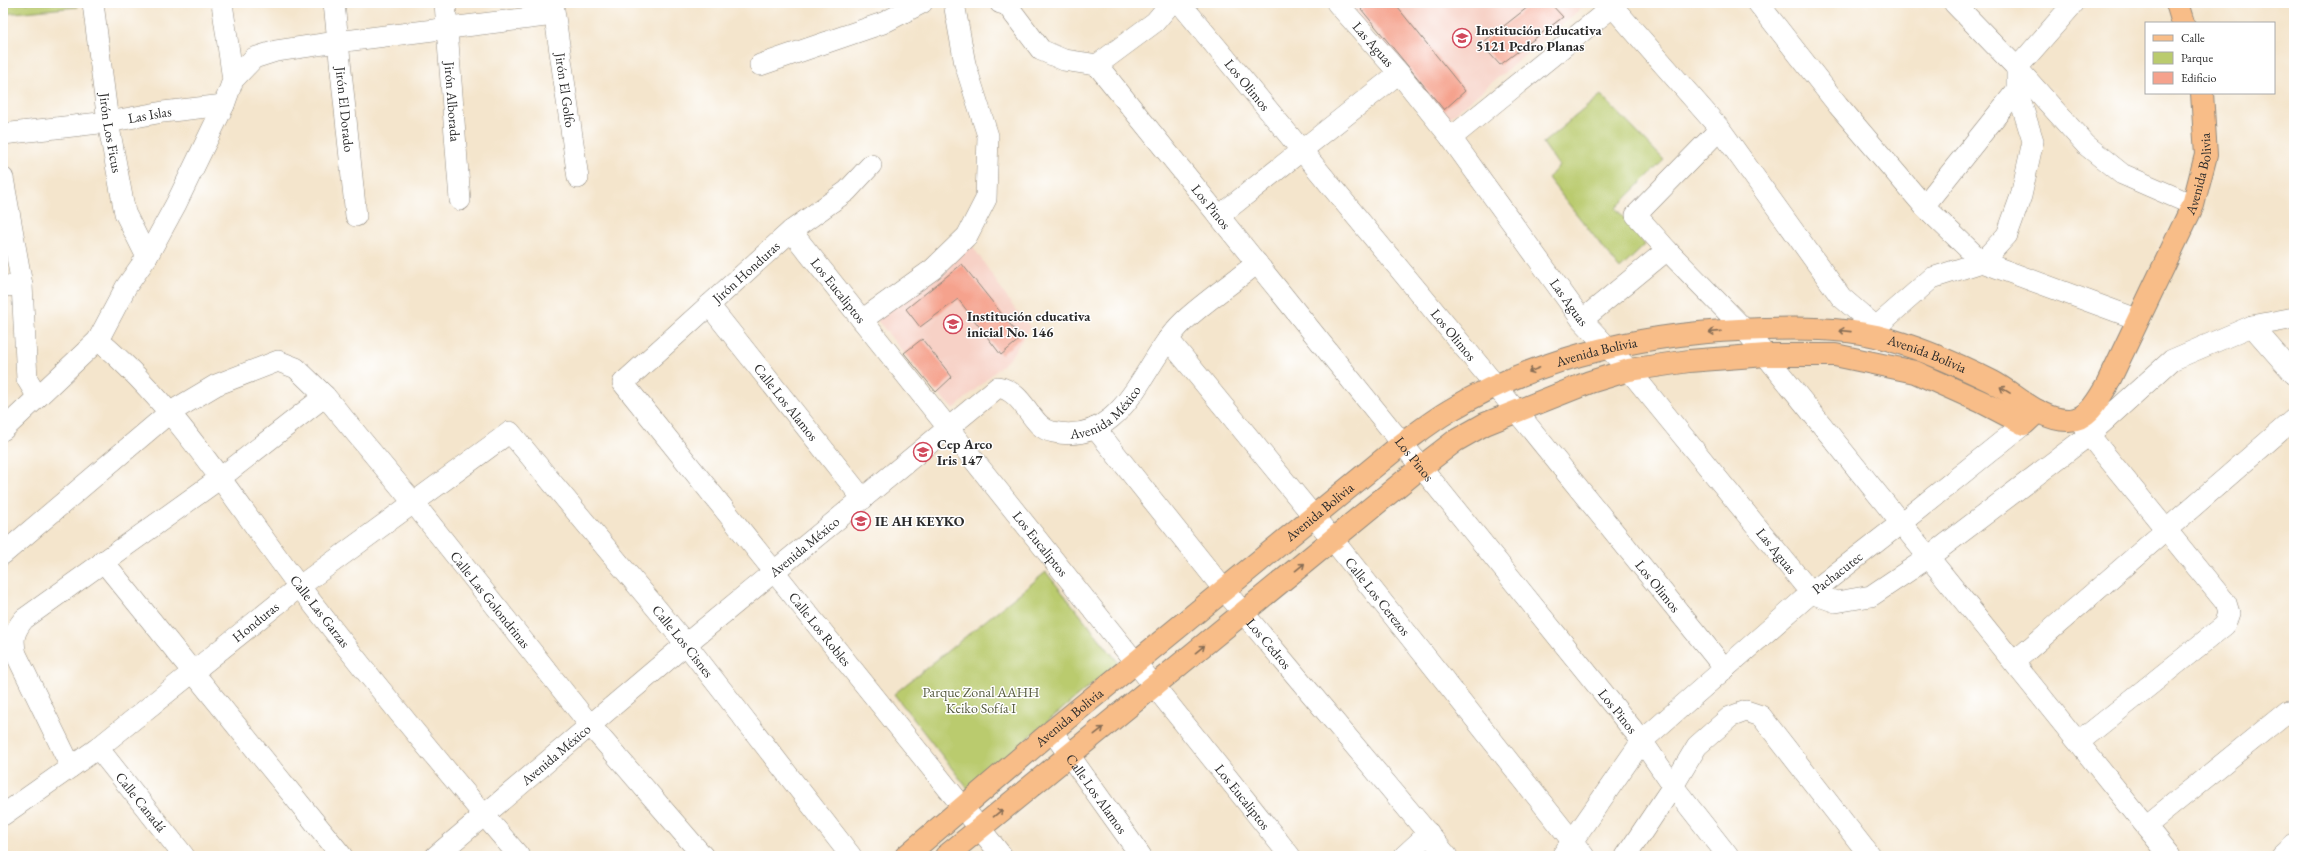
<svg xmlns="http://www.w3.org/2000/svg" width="2297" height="859" viewBox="0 0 2297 859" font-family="'EB Garamond',serif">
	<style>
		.built { fill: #f7d1c6 }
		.green { fill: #bacb6e; stroke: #727b4c }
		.building { fill: #f5a28d }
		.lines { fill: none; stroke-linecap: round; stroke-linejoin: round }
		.minor-casing { stroke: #90887c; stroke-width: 22 }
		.major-casing { stroke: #90887c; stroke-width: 24 }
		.minor { stroke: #fff; stroke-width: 21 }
		.major { stroke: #f8bd88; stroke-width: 22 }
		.oneway { stroke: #876d55 }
		.labels { text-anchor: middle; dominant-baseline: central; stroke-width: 3; stroke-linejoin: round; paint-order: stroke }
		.poi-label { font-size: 14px; font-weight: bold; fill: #2b2b2b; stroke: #fff; text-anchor: start }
		.street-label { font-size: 14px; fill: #2b2b2b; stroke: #fff }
		.park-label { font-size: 14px; fill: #565b3f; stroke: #fff }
	</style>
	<rect width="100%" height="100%" fill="#fff"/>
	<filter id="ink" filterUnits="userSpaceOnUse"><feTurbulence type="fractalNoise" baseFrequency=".025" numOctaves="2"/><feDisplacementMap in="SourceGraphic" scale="8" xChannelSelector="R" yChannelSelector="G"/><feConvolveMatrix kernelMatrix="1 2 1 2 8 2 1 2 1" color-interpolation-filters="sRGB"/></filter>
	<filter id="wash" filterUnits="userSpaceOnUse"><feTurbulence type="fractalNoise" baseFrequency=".012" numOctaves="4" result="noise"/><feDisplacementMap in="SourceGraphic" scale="16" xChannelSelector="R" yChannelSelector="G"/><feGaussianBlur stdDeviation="0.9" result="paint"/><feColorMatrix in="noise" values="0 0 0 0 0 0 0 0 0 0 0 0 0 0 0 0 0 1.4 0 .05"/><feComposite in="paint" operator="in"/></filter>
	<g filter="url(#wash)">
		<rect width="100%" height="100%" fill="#f4e5cc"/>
		<g class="built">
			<path d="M1350,3H1588L1449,118L1442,117Z"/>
			<path d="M972,245L1011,304L1030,327L1010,358L954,409L936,392L877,320Z"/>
		</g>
		<g class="green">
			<path d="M3,3H76L77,7L3,14Z"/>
			<path d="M1601,95L1664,160L1616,208L1645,245L1620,269L1548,178L1559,166L1543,143Z"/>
			<path d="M1046,572L1118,662L968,789L894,694Z"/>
		</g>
		<g id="blocks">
			<g class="building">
				<path d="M1368,3H1394L1465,91L1444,110L1361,9Z"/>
				<path d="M1533,3H1550L1563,17L1500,65L1481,44Z"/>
				<path d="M962,264L1021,338L1001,355L958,299L920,327L906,309Z"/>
				<path d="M922,339L952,377L936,392L904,353Z"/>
			</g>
		</g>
	</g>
	<g filter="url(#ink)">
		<use href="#blocks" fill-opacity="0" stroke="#90887c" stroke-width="1"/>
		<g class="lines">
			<g class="minor-casing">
				<g id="minor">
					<path id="s1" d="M93,3L108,122L125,213L147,257"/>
					<path d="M222,3L233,80"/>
					<path id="s2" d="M334,3L356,216"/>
					<path id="s3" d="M445,3L460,200"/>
					<path id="s4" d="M553,3L578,178"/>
					<path d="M1000,3L1007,5L1041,50L1064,60L1097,65L1155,22L1171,3"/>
					<path id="s5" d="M1180,3L1496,386L1725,669"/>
					<path id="s6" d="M1337,3L1399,73L1451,138L1582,320L1629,370L1811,593L1836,602L1871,596L1929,557L2089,435L2172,360L2252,326L2294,318"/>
					<path d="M1758,3L1838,105L1924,206L1982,262L2137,319"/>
					<path d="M1954,3L2017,68L2086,145L2122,174L2193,205"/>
					<path d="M1613,7L1720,129L1841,297L1876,327V336"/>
					<path d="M760,65L883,23L922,3"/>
					<path id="s7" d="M1097,65L1642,741L1673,786L1728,856"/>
					<path d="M1720,129L1636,215L1667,250L1745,330L2170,856"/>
					<path id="s8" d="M3,134L108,122L163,112L224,105"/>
					<path d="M1451,138L1617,3"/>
					<path id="s9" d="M871,165L847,191L791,231L623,383L1002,856"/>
					<path d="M3,178L22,285L27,379L38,397"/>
					<path d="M1924,206L2017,90"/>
					<path d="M1219,216L1399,73"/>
					<path id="s10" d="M791,231L1290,856"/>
					<path d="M3,286L22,285"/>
					<path id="s11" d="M709,305L863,499"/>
					<path d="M862,320L933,269L967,236L986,199L988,136L965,64L954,3"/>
					<path d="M1582,320L1667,250"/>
					<path d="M2252,326L2294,374"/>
					<path d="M1876,327L1932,278L1982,262L2007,235L2021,196L2033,141L2017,90V68L2074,3"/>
					<path id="s12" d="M1168,339L1333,540L1584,856"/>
					<path id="s13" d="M1095,428L1225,591L1447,856"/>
					<path d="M3,430L98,340"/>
					<path id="s14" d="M3,554L169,413L216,385L278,361L296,368L325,396L413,502L590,725L703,856"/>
					<path d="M103,561L342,856"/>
					<path d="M2014,662L2294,419"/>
					<path id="s15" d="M1052,731L1141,856"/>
					<path d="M2079,742L2225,625L2229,613L2226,603L2089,435L2082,423"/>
					<path id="s16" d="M98,748L184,856"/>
					<path d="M71,767L16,654C12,639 14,631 24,619L219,479L325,396"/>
					<path id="s17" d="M3,815L98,748L300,586L510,432L686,644L851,856"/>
					<path d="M2146,826L2288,711"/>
					<path id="s18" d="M436,856L686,644L998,387C1026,392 1030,428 1053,432C1126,447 1142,361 1183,322C1205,301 1233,283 1257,263"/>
					<path d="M519,856C444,769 369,677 299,586C235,503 179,408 98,340L126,287L147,257L176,204L224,105L233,80L254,58L276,51L337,42L554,15"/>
					<path d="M1404,856L1429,833"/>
					<path id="s19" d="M1562,856L1642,741L1811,593L1901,523L2024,424"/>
					<path d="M1626,856L1673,786L1697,746L1730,717L1746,711L1761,716L1870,856"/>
					<path d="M2282,856L2294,845"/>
				</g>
			</g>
			<g class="major-casing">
				<g id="major">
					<path d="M2177,3L2183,23"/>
					<path id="s20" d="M906,856L1052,731L1402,444C1417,433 1432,421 1449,411C1542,354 1657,331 1765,329C1802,328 1840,328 1876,336C1916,346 1955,363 1991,381C2015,393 2040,421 2069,420C2088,420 2098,400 2107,385L2193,205L2206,155L2202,93"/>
					<path d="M946,856L1420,468L1455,441L1485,424L1590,382L1629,370L1689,361L1766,355H1835L1915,372L1982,402L2024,424L2038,411"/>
				</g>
			</g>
			<use href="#minor" class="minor"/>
			<use href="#major" class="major"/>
		</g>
		<defs><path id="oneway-shaft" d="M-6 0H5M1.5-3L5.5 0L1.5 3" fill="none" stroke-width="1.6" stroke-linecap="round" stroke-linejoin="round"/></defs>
		<g class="oneway">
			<use href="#oneway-shaft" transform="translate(1845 331) rotate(-174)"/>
			<use href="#oneway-shaft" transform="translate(1715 332) rotate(174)"/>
			<use href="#oneway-shaft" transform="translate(1534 370) rotate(158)"/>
			<use href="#oneway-shaft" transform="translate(2005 390) rotate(-148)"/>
			<use href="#oneway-shaft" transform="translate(1300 567) rotate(-39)"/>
			<use href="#oneway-shaft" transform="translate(1200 649) rotate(-39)"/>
			<use href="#oneway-shaft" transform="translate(1099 731) rotate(-38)"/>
			<use href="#oneway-shaft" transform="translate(998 813) rotate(-40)"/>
		</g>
	</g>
	<defs>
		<g id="school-ring" transform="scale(1)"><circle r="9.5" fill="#fff" stroke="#d1495b" stroke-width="1.5"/><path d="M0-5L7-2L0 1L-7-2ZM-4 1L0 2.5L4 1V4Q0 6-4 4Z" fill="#d1495b"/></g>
		<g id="university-ring" transform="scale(1)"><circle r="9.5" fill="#fff" stroke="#d1495b" stroke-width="1.5"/><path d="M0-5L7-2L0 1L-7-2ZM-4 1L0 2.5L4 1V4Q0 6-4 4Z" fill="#d1495b"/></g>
	</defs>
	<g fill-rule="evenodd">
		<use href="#school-ring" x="1462" y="38"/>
		<use href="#school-ring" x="953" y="324"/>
		<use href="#university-ring" x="923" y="452"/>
		<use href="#school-ring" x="861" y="521"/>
	</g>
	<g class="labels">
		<g class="poi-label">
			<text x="1476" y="30">Institución Educativa<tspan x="1476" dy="16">5121 Pedro Planas</tspan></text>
			<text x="967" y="316">Institución educativa<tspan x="967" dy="16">inicial No. 146</tspan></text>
			<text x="937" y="444">Cep Arco<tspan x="937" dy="16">Iris 147</tspan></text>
			<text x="875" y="521">IE AH KEYKO</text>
		</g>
		<g class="street-label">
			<text stroke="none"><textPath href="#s6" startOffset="55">Las Aguas</textPath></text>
			<text stroke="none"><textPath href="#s5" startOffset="106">Los Olimos</textPath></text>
			<text stroke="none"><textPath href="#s4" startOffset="88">Jirón El Golfo</textPath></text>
			<text stroke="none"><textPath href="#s3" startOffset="99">Jirón Alborada</textPath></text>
			<text stroke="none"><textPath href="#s2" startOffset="107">Jirón El Dorado</textPath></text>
			<text stroke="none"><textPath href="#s8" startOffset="148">Las Islas</textPath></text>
			<text stroke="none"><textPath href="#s1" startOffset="131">Jirón Los Ficus</textPath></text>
			<text stroke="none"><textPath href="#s20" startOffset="1642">Avenida Bolivia</textPath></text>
			<text stroke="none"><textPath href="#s7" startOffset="182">Los Pinos</textPath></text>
			<text transform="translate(746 272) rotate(-42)">Jirón Honduras</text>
			<text stroke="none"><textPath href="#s10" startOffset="76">Los Eucaliptos</textPath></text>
			<text stroke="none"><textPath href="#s6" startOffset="379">Las Aguas</textPath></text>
			<text stroke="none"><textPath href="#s5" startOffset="430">Los Olimos</textPath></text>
			<text stroke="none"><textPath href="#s20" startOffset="862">Avenida Bolivia</textPath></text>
			<text stroke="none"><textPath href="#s20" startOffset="1198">Avenida Bolivia</textPath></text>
			<text stroke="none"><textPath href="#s11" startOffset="124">Calle Los Alamos</textPath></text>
			<text stroke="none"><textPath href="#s18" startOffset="865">Avenida México</textPath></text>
			<text stroke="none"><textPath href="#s7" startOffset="506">Los Pinos</textPath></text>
			<text stroke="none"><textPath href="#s20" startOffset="538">Avenida Bolivia</textPath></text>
			<text stroke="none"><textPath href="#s10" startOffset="400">Los Eucaliptos</textPath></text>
			<text stroke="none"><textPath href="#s18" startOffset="481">Avenida México</textPath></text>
			<text stroke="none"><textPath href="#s6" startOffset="703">Las Aguas</textPath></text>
			<text stroke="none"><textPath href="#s19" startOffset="398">Pachacutec</textPath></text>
			<text stroke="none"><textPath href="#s5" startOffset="754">Los Olimos</textPath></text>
			<text stroke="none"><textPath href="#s12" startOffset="332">Calle Los Cerezos</textPath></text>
			<text stroke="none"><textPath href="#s14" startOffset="661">Calle Las Golondrinas</textPath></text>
			<text transform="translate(320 611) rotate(52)">Calle Las Garzas</text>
			<text stroke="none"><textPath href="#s17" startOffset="318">Honduras</textPath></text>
			<text stroke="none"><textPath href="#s9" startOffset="646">Calle Los Robles</textPath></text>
			<text stroke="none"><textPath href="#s17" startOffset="907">Calle Los Cisnes</textPath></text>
			<text stroke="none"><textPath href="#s13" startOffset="277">Los Cedros</textPath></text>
			<text stroke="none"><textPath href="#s7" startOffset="830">Los Pinos</textPath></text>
			<text stroke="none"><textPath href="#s20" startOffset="214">Avenida Bolivia</textPath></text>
			<text stroke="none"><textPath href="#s18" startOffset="157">Avenida México</textPath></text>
			<text stroke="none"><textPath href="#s15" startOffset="77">Calle Los Alamos</textPath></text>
			<text stroke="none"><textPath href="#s10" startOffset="724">Los Eucaliptos</textPath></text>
			<text stroke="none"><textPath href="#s16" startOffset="69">Calle Canadá</textPath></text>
		</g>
		<g class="park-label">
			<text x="981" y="692">Parque Zonal AAHH<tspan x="981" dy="16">Keiko Sofía I</tspan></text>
		</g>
	</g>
	<rect width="2297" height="859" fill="none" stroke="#fff" stroke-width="16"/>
	<rect x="2145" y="22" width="130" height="72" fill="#ffffff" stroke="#aaaaaa"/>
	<rect x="2153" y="35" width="20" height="6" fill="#f8bd88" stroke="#aaaaaa"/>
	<text x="2181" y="42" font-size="12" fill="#2b2b2b">Calle</text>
	<rect x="2153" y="52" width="20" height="12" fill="#bacb6e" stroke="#aaaaaa"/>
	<text x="2181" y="62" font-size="12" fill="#2b2b2b">Parque</text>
	<rect x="2153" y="72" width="20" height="12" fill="#f5a28d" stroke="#aaaaaa"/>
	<text x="2181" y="82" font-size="12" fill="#2b2b2b">Edificio</text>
</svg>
